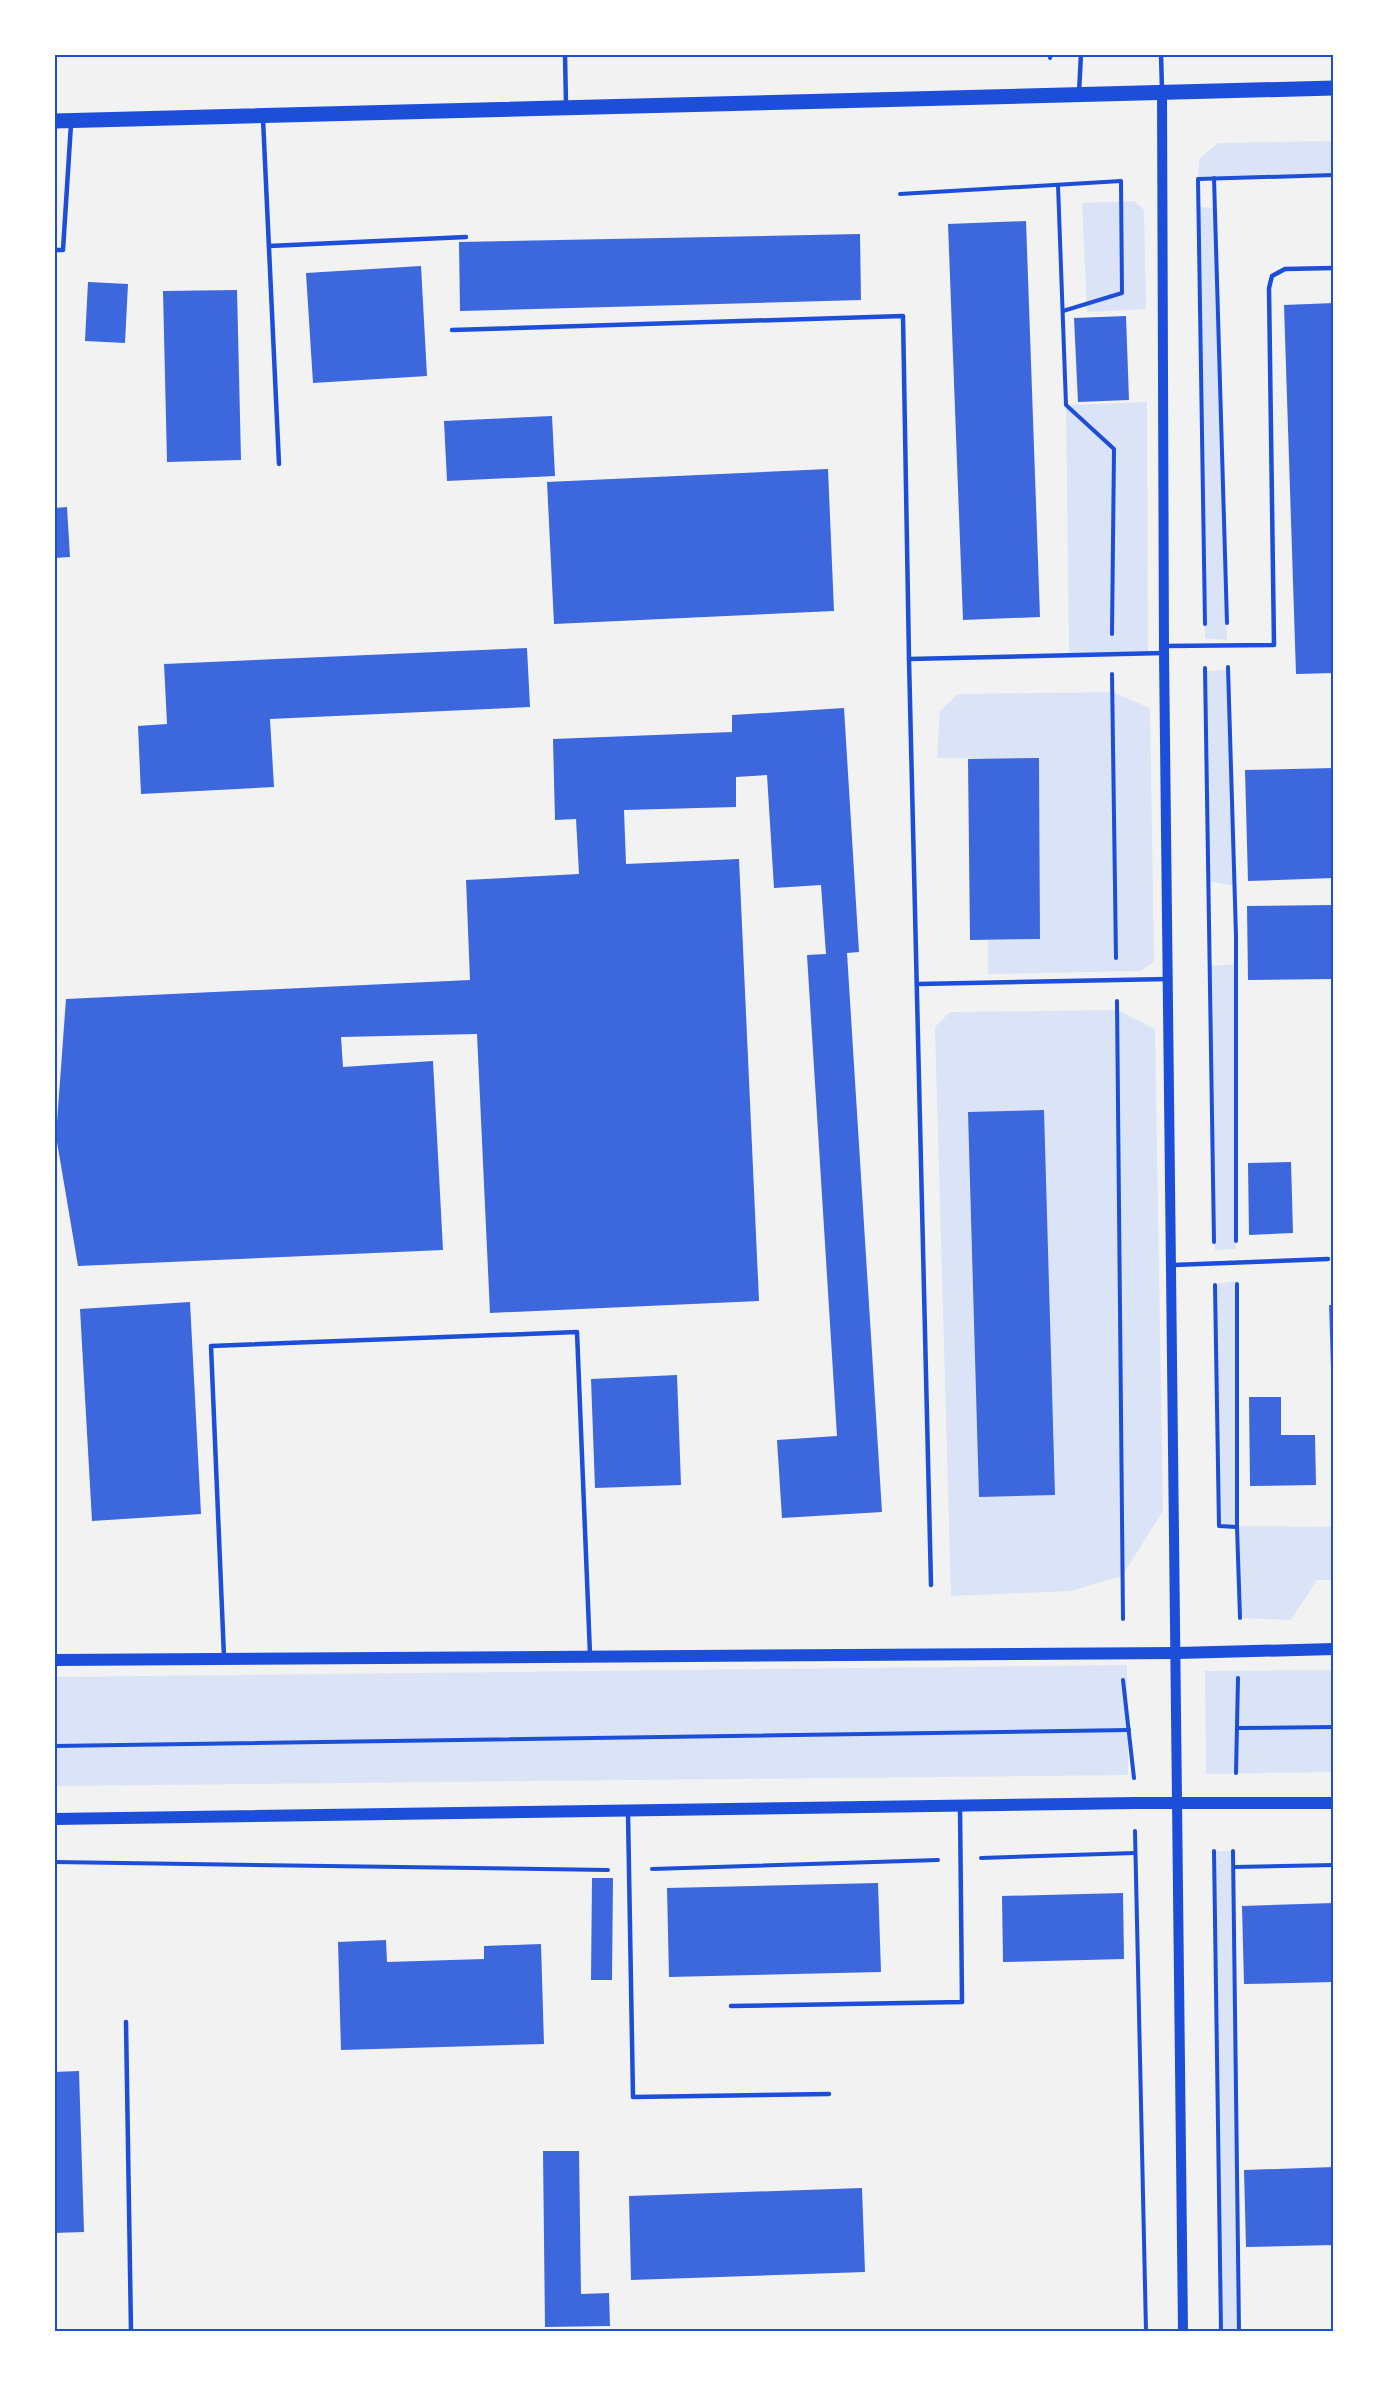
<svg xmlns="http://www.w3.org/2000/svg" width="1388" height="2385" viewBox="0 0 1388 2385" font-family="Rubik,sans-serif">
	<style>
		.green { fill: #dbe4f7 }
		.building { fill: #3d67dc }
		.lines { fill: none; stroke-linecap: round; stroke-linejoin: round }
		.path { stroke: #1d4ed8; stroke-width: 4 }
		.service { stroke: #1d4ed8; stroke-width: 4.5 }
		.tertiary { stroke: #1d4ed8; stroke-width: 10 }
		.secondary { stroke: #1d4ed8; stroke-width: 12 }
		.primary { stroke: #1d4ed8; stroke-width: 15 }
		.neatline { fill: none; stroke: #1d4ed8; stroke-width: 2 }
	</style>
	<rect width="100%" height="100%" fill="#f2f2f2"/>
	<g class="green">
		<path d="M1334,141V175L1198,179L1199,159L1218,143Z"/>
		<path d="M1134,201L1144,210L1146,309L1087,312L1082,203Z"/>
		<path d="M1199,207L1215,208L1227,640L1205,638Z"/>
		<path d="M1147,402L1148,653L1069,655L1066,405Z"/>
		<path d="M1228,670L1234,886L1209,881L1205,671Z"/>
		<path d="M1112,692L1150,708L1154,962L1140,971L988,974V940L1040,939L1039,759L937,758L940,711L958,694Z"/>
		<path d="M1236,964V1249L1215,1250L1210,966Z"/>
		<path d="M1117,1010L1155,1029L1163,1511L1122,1576L1071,1591L951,1596L935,1027L950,1012Z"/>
		<path d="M1237,1281V1526L1334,1527V1580H1317L1291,1620L1240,1618L1237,1527L1219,1526L1215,1284Z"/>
		<path d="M1127,1665L1128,1775L54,1786V1677Z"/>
		<path d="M1334,1670V1772L1206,1774L1205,1671Z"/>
		<path d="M1214,1851H1233L1239,2331H1221Z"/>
	</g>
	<g class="building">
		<path d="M1026,221L1040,617L963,620L948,224Z"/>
		<path d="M860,234L861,300L460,311L459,242Z"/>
		<path d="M421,266L427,376L313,383L306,273Z"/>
		<path d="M88,282L128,284L125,343L85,341Z"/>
		<path d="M237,290L241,460L167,462L163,291Z"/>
		<path d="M1334,303V673L1296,674L1284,305Z"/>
		<path d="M1126,316L1129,400L1078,402L1074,318Z"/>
		<path d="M552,416L555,476L447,481L444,421Z"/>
		<path d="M828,469L834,611L554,624L547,482Z"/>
		<path d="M67,507L70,557L54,558V508Z"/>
		<path d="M527,648L530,707L270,719L274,787L141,794L138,726L167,724L164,664Z"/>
		<path d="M844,708L859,952L847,953L882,1512L782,1518L777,1440L837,1436L807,955L826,954L821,885L774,888L767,775L736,777V807L624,810L626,864L739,859L759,1301L490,1313L477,1034L341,1037L343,1067L433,1061L443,1250L78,1266L56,1136L66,999L470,980L466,880L579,874L576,819L555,820L553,739L732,732V715Z"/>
		<path d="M1039,758L1040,939L970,940L968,759Z"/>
		<path d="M1334,768V878L1248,881L1245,770Z"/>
		<path d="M1334,905V979L1248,980L1247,906Z"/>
		<path d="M1044,1110L1055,1495L979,1497L968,1112Z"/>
		<path d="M1291,1162L1293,1233L1249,1235L1248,1163Z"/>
		<path d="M190,1302L201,1514L92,1521L80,1309Z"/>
		<path d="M1329,1305H1334V1400H1332Z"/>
		<path d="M677,1375L681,1485L595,1488L591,1379Z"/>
		<path d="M1249,1397H1281V1435H1315L1316,1485L1250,1486Z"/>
		<path d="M592,1878H613L612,1980H591Z"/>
		<path d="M878,1883L881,1972L669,1977L667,1888Z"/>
		<path d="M1123,1893L1124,1959L1003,1962L1002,1896Z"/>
		<path d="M1334,1903V1982L1244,1984L1242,1906Z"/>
		<path d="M386,1940L387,1962L484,1959V1946L541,1944L544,2044L341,2050L338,1942Z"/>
		<path d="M79,2071L84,2232L54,2233V2072Z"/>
		<path d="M543,2151H579L581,2294L609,2293L610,2326L545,2327Z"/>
		<path d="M1334,2167V2245L1246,2247L1244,2170Z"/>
		<path d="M862,2188L865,2272L631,2280L629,2196Z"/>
	</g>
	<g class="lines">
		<g class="path">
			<path d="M1050,58L1051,54"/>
			<path d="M1214,178L1227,623"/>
			<path d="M1058,185L1066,405L1114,449L1112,634"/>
			<path d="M900,194L1121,181L1122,293L1063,311"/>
			<path d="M1205,624L1198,179L1334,175"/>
			<path d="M1228,667L1236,936V1241"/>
			<path d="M1205,668L1214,1242"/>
			<path d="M1112,674L1116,958"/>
			<path d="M1117,1001L1123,1619"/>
			<path d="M1237,1284V1527"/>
			<path d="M1215,1285L1219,1526L1237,1527L1240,1618"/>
			<path d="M1123,1680L1134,1778"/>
			<path d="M1238,1728L1334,1727"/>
			<path d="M54,1746L1129,1730"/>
			<path d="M1236,1773L1238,1678"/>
			<path d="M1135,1831L1146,2331"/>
			<path d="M1214,1851L1221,2331"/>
			<path d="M1233,1851L1239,2331"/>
			<path d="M981,1858L1135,1853"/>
			<path d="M54,1862L608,1870"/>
			<path d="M1234,1867L1334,1865"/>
			<path d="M652,1869L938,1860"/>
		</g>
		<g class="service">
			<path d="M565,54L566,105"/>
			<path d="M1161,54L1162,90"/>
			<path d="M1079,93L1081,54"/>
			<path d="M263,119L279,464"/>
			<path d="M269,246L466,237"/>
			<path d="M54,250H63L71,124"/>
			<path d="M452,330L903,316L909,659L931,1585"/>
			<path d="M1165,646L1274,645L1269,288L1272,276L1285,269L1334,268"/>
			<path d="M909,659L1164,653"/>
			<path d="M919,984L1168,979"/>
			<path d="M1173,1265L1328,1259"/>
			<path d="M224,1657L211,1346L577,1332L590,1654"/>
			<path d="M628,1813L633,2097L829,2094"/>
			<path d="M731,2006L962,2002L960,1806"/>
			<path d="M126,2022L131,2331"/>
		</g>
		<path class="tertiary" d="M1162,92L1164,653L1183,2331"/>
		<g class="secondary">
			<path d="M54,1660L1177,1653L1334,1649"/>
			<path d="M54,1819L1135,1803H1334"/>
		</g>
		<path class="primary" d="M54,121L1334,88"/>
	</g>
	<rect width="1388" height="2385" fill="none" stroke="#ffffff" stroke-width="111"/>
	<rect x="56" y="56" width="1276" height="2274" class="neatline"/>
</svg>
